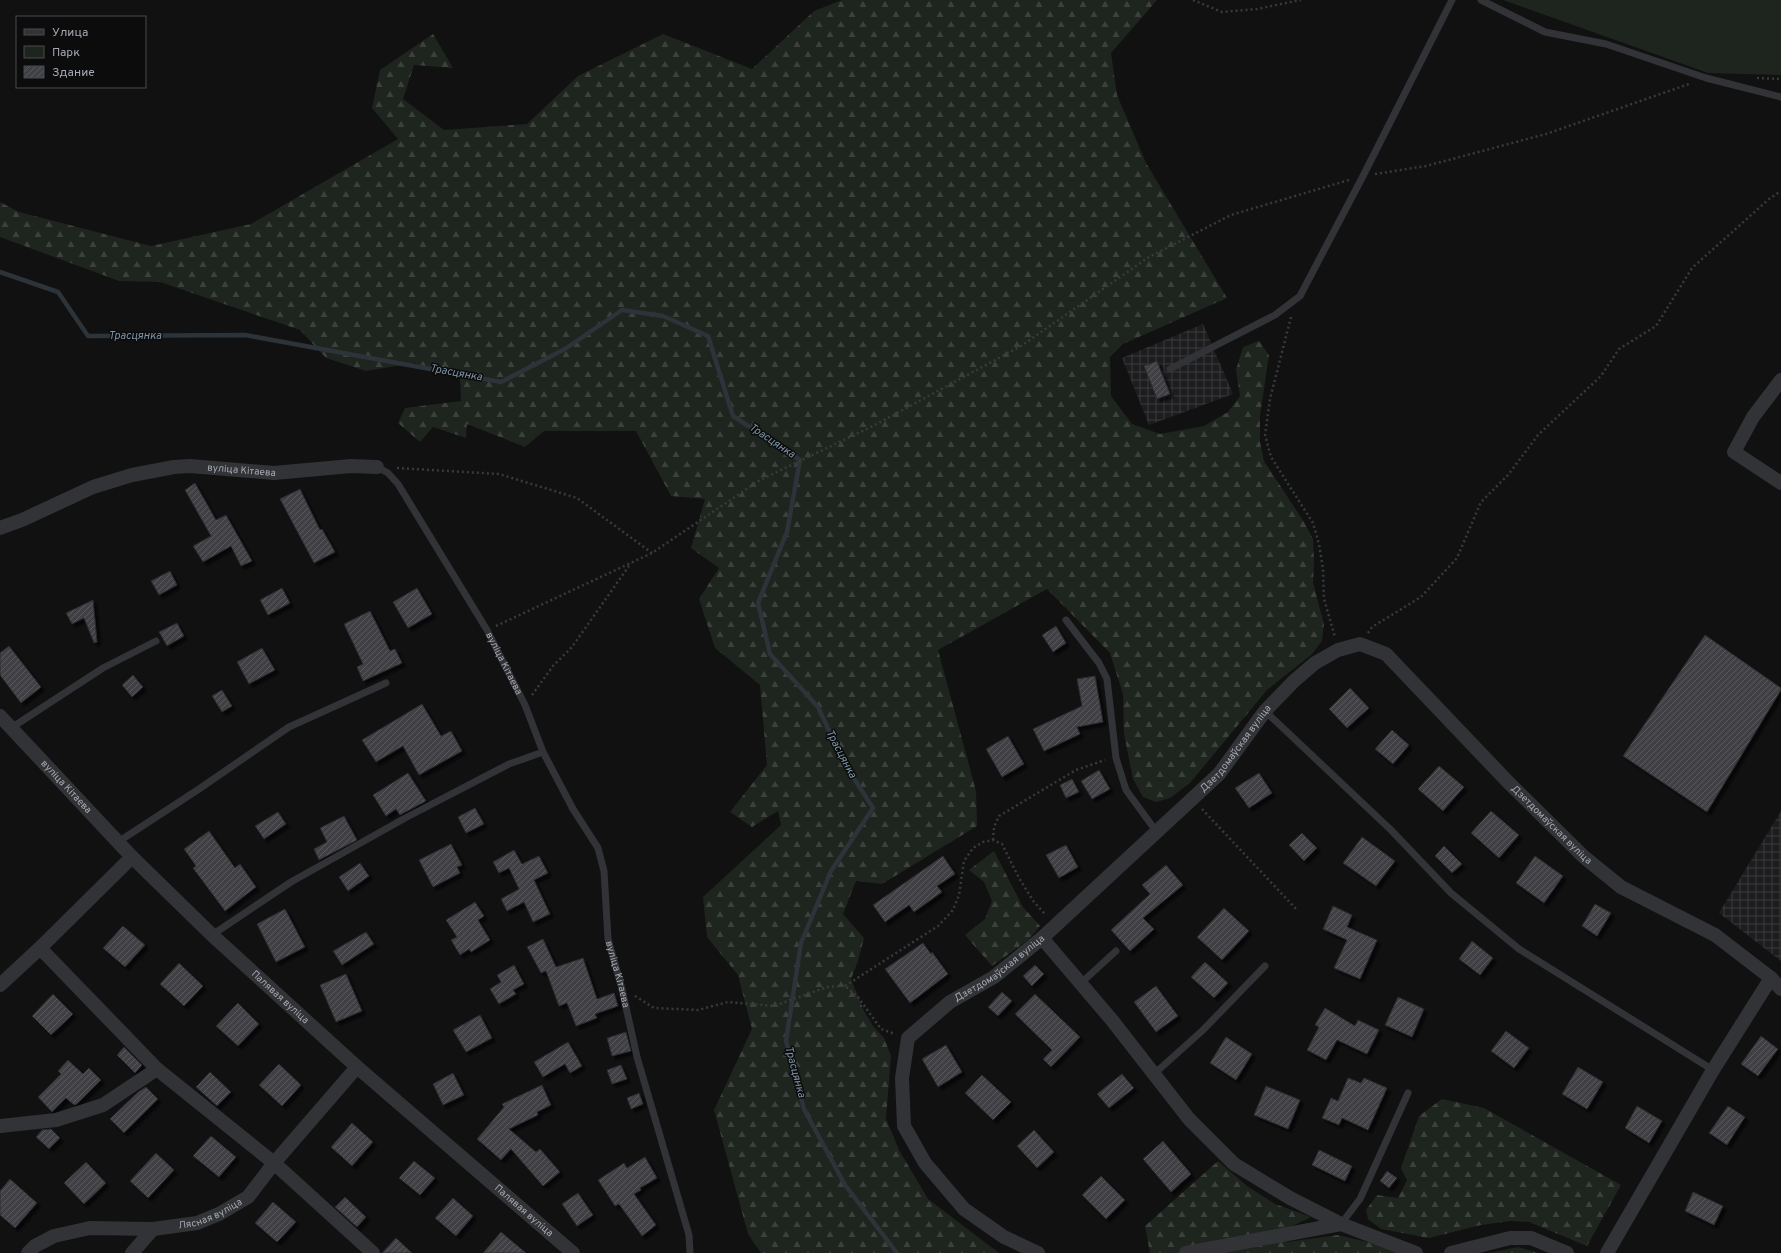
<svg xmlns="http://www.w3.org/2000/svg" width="1781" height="1253" viewBox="0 0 1781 1253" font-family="Overpass,sans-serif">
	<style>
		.industrial { fill: url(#industrial-grid) }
		.green { fill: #1e241e }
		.forest { fill: url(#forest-firs) }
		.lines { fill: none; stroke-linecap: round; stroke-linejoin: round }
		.stream { stroke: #2c3339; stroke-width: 4.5 }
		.building { fill: url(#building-hatch); stroke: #2b2b2e; filter: url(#shadow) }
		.path { stroke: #383a3d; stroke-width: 2.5; stroke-dasharray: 2 3; stroke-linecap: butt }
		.lane { stroke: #323336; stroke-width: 7 }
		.street { stroke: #323336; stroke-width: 14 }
		.labels { text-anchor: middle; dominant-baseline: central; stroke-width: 3; stroke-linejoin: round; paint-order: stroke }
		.street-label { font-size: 10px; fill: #a4a8b1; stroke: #0c0c0d }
		.water-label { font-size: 11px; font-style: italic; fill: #7e95a8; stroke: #0c0c0d }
	</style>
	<defs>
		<pattern id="industrial-grid" width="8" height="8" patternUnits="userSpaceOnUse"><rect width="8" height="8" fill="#1d1d1f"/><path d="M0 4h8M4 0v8" fill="none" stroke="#3b3b3d"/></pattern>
		<pattern id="forest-firs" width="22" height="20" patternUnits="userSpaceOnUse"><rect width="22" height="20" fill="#1e241e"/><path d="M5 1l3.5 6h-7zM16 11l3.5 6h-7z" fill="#3c413c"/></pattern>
		<pattern id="building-hatch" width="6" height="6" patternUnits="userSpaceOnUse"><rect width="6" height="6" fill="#404145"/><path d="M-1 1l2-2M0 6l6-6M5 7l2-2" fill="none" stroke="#595a5d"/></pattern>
		<filter id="shadow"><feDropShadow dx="3.5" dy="3.5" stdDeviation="1" flood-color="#0009"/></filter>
	</defs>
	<rect width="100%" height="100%" fill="#111112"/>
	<g class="industrial">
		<path d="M1203,324L1233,394L1149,425L1122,358Z"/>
		<path d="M1781,811V961L1719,913Z"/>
	</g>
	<path class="green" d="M1503,0H1781V75L1708,73Z"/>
	<g class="forest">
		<path d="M842,0H1157L1111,53L1117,95L1146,163L1227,298L1123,344L1110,357L1111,396L1132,424L1160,434L1204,426L1228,412L1240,396L1236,370L1243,347L1259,341L1269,355L1260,416V442L1264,461L1304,522L1313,539L1314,562L1313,583L1324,624L1322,641L1311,655L1267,690L1190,783L1170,798L1156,802L1143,797L1133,779L1124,734L1123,694L1110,653L1047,589L938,650L976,791L977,826L882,884L856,881L843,914L864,938L858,961L851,979L864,1011L873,1026L884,1038L891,1056L886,1119L899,1150L928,1199L999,1253H761L748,1234L714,1110L752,1029L738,975L707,937L703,897L781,825L778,811L752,827L730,812L767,765L760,685L715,648L699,599L719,568L691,548L705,499L671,496L636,431H544L525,447L467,424L466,438L433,427L420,442L398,423L405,408L461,401L460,377L414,363L366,371L326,358L300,330L160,282L119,281L0,237V202L19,212L151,246L251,224L398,139L372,108L380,70L433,34L453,68L414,65L403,99L444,130L527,124L578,76L663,34L752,69L814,11Z"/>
		<path d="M994,851L1023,907L1040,926L1028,940L992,966L965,935L985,919L992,901L984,882L969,870Z"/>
		<path d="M1442,1099L1484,1108L1621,1185L1587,1246L1529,1222L1511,1221L1481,1225L1429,1238L1381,1229L1368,1219L1366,1210L1377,1195L1398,1198L1407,1180L1401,1168L1419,1116Z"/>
		<path d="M1218,1161L1247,1186L1275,1204L1311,1217L1286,1229L1287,1242L1338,1235L1375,1244L1400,1253H1150L1145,1226Z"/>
		<path d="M1518,1247L1539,1253H1489Z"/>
	</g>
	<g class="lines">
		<path class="stream" d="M0,272L58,292L88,336L245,335L501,382L565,349L622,310L663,316L708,336L733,416L800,460L787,532L758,603L770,654L818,707L844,763L873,808L831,871L801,943L786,1041L804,1109L845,1185L897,1253"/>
	</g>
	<g class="building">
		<path d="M1157,361L1170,394L1157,399L1144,366Z"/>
		<path d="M195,483L216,520L226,515L252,561L241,566L231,546L203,562L193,546L211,536L185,490Z"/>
		<path d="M300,489L320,530L322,529L335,552L314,563L280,499Z"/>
		<path d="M170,571L177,585L159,595L151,581Z"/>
		<path d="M282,588L290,603L268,615L260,600Z"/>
		<path d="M417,588L432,614L408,628L393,602Z"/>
		<path d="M93,600L97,642L94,643L84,618L72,624L66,613Z"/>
		<path d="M370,611L390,651L395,649L402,663L363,681L357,667L363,664L344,624Z"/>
		<path d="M177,623L184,636L167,646L159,632Z"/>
		<path d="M1056,626L1066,643L1053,652L1042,635Z"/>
		<path d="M1705,635L1781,688V690L1707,812L1623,756Z"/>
		<path d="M9,646L41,687L21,703L0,675V653Z"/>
		<path d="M262,648L275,670L249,684L237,662Z"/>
		<path d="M133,675L143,687L132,697L122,685Z"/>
		<path d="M1095,676L1103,722L1077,727L1080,734L1044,751L1033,729L1082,706L1077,679Z"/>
		<path d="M1350,688L1369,708L1347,728L1329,709Z"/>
		<path d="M222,690L232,706L222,712L212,696Z"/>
		<path d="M422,704L441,736L451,731L462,751L419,775L403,746L376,762L362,740Z"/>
		<path d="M1392,730L1409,745L1393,764L1375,749Z"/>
		<path d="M1008,736L1024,764L1002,777L986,749Z"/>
		<path d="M1439,766L1464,787L1443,811L1418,789Z"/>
		<path d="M1099,770L1110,789L1092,799L1081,781Z"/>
		<path d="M408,773L426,801L400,815L396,809L386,816L373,795Z"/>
		<path d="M1259,773L1272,793L1249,808L1235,788Z"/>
		<path d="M1072,779L1079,792L1066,798L1060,785Z"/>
		<path d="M475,808L484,824L466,833L458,817Z"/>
		<path d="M1491,811L1519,835L1499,858L1471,833Z"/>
		<path d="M278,812L286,824L264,839L255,826Z"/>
		<path d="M344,816L357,840L319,860L314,849L327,842L320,828Z"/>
		<path d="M209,831L235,868L240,864L256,887L225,911L193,868L196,866L184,849Z"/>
		<path d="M1302,833L1317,848L1304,861L1289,845Z"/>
		<path d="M1362,837L1395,861L1376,886L1343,863Z"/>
		<path d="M451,844L462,865L457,867L460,873L433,887L419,860Z"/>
		<path d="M1066,845L1078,867L1059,878L1046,855Z"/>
		<path d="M1444,846L1462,864L1452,873L1435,856Z"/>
		<path d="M514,850L522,864L539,856L548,873L534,880L550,914L533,922L524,902L507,911L501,899L519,889L509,868L499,873L493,862Z"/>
		<path d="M943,856L955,874L937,886L942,892L914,912L909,905L885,922L873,905Z"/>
		<path d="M1535,856L1563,876L1544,903L1516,883Z"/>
		<path d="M360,863L369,876L348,891L339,877Z"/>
		<path d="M1166,865L1183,885L1143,918L1154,929L1130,951L1111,930L1150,894L1142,885Z"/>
		<path d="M475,902L484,916L478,920L490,940L471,952L469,949L460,955L451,940L457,937L446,920Z"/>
		<path d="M1595,904L1611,913L1597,936L1582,926Z"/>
		<path d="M1333,906L1352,915L1347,927L1377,940L1360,979L1334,968L1347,940L1323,929Z"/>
		<path d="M1224,908L1249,931L1222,960L1197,937Z"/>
		<path d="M285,909L305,947L276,962L257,924Z"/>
		<path d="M123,926L145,945L125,967L103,948Z"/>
		<path d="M366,932L374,944L342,965L333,951Z"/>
		<path d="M543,939L556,967L583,958L597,999L614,993L618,1006L595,1014L597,1018L576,1026L567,1003L559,1006L546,971L541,973L527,947Z"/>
		<path d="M1472,941L1493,958L1480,975L1459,959Z"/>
		<path d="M923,943L931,954L932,952L948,974L910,1003L885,969Z"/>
		<path d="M1205,962L1228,983L1214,998L1191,977Z"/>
		<path d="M179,963L203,986L184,1006L160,984Z"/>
		<path d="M514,965L524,984L513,990L516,994L499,1004L490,989L501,982L497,975Z"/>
		<path d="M1035,965L1044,974L1032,986L1023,976Z"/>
		<path d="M346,974L362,1011L336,1022L320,985Z"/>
		<path d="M1156,986L1178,1016L1156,1032L1134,1002Z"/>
		<path d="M1002,992L1012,1001L998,1016L988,1007Z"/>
		<path d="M53,994L73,1014L51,1035L32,1016Z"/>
		<path d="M1035,994L1080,1037L1051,1067L1043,1059L1052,1050L1015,1014Z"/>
		<path d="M1398,997L1424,1009L1412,1037L1385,1025Z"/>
		<path d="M238,1003L259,1024L238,1046L216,1026Z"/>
		<path d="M1325,1008L1355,1026L1358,1020L1379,1030L1367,1054L1337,1040L1326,1060L1307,1050L1319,1027L1315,1025Z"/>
		<path d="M480,1015L492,1038L466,1052L453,1030Z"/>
		<path d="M1506,1031L1529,1048L1514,1068L1491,1051Z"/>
		<path d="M626,1032L631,1051L612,1056L607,1038Z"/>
		<path d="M1761,1036L1778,1049L1758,1076L1741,1064Z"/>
		<path d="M1226,1037L1252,1054L1236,1080L1210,1063Z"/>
		<path d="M568,1042L582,1066L570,1073L565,1064L543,1077L534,1062Z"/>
		<path d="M946,1045L962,1072L938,1087L922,1059Z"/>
		<path d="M124,1047L142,1065L135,1073L117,1055Z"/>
		<path d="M68,1060L83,1074L89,1068L101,1080L77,1104L74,1105L66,1098L52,1112L38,1097L61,1074L58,1071Z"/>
		<path d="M279,1064L301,1085L282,1106L259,1085Z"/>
		<path d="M621,1065L627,1079L612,1084L607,1070Z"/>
		<path d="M1578,1067L1603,1082L1587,1109L1562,1094Z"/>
		<path d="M210,1072L231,1092L217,1106L196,1087Z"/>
		<path d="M453,1073L464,1095L443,1105L433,1084Z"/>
		<path d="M1122,1074L1134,1088L1109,1108L1097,1094Z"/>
		<path d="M982,1075L1011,1102L993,1120L965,1093Z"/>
		<path d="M1348,1078L1361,1083L1364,1078L1387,1088L1368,1130L1342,1118L1339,1125L1322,1118L1331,1098L1338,1101Z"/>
		<path d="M542,1085L551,1105L537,1112L538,1115L509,1129L536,1152L540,1149L560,1172L543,1186L511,1149L501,1160L477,1139L504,1107L502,1104Z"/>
		<path d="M1266,1086L1300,1100L1288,1129L1254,1115Z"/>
		<path d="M146,1087L158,1099L124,1133L110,1119L138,1092Z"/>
		<path d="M639,1093L643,1104L631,1109L627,1098Z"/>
		<path d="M1637,1106L1662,1121L1649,1143L1625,1128Z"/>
		<path d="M1728,1106L1745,1117L1727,1145L1709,1133Z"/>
		<path d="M352,1123L373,1142L352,1166L331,1147Z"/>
		<path d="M51,1129L60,1138L49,1149L36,1137L42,1130Z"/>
		<path d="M1034,1130L1054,1152L1037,1168L1017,1146Z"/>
		<path d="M211,1136L236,1157L219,1177L193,1156Z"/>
		<path d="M1163,1141L1191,1174L1171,1192L1143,1159Z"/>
		<path d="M1319,1150L1352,1166L1345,1181L1312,1165Z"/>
		<path d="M156,1153L174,1170L148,1198L130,1181Z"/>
		<path d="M645,1157L657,1178L640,1188L641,1190L634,1194L656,1225L642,1236L619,1204L615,1206L598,1180L624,1163L627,1168Z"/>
		<path d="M414,1161L435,1178L420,1195L399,1178Z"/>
		<path d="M86,1162L106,1183L84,1204L64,1183Z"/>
		<path d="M1387,1171L1397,1178L1389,1188L1380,1181Z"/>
		<path d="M1101,1176L1125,1200L1106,1219L1082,1195Z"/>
		<path d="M10,1179L37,1203L15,1228L0,1215V1191Z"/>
		<path d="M1693,1192L1723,1206L1714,1225L1685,1211Z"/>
		<path d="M578,1193L593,1215L577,1226L562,1204Z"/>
		<path d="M345,1197L366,1217L357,1227L335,1207Z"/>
		<path d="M453,1198L473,1216L456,1236L435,1218Z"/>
		<path d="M273,1202L296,1222L277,1242L255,1223Z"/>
		<path d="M501,1232L526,1253H483Z"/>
		<path d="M396,1238L412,1253H382Z"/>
	</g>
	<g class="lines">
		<g class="path">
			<path d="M1193,0L1222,12L1257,9L1301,0"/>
			<path d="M1757,78L1781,79"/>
			<path d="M1375,174L1426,166L1546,134L1689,84"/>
			<path d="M1291,317L1270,399L1265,435L1271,457L1313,523L1319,544L1323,569L1324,599L1335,637"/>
			<path d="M397,468L499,474L577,498L652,553"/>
			<path d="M496,626L652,553L760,480L873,426L1021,346L1149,257L1231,215L1349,180"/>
			<path d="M1368,633L1372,627L1421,597L1457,558L1481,502L1508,475L1538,435L1601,376L1619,349L1656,326L1692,268L1769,199L1781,191"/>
			<path d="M532,695L553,666L572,647L631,563"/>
			<path d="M1202,809L1298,911"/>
			<path d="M993,840L994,827L999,816L1076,770L1105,760"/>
			<path d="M845,986L938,926L953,910L959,895L964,861L973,848L983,842L993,840L1002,844L1019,878L1034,902L1046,915"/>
			<path d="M635,996L654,1008L698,1010L728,1002L774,1006L827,987L845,986L858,997L881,1029L895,1034"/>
		</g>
		<g class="lane">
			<path d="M1481,0L1545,32L1606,44L1706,78L1781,97"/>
			<path d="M1170,369L1275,315L1300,296L1363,176L1452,0"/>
			<path id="s1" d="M377,467L388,473L398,484L487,630L525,705L543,752L573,809L598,848L604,871L608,939L622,989L637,1057L689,1235L690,1253"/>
			<path d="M1066,620L1099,663L1107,679L1116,758L1126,790L1156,831"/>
			<path d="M1265,711L1391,830L1451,893L1519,949L1713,1070"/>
			<path d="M11,728L103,668L156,641"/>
			<path d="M118,842L199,789L289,727L386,683"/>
			<path d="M212,935L291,882L407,817L509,764L543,752"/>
			<path d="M1081,983L1116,951"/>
			<path d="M1154,1074L1203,1030L1265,966"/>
			<path d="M1341,1224L1360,1199L1408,1093"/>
		</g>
		<g class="street">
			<path d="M1781,380L1753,417L1734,452L1781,483"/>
			<path id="s2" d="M0,528L22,520L93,487L132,475L174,467L190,466L274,473L351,466L377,467"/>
			<path id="s3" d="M0,716L132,857L212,935L357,1067L573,1253"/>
			<path d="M1042,938L1111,1019L1189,1119L1234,1164L1290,1198L1341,1224"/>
			<path d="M40,948L157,1069L274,1163L373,1253"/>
			<path d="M0,985L40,948L132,857"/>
			<path d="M0,1126L56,1120L103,1105L157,1069"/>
			<path id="s4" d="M28,1253L35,1246L54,1236L90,1228L153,1229L197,1223L219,1214L248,1197L274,1163L357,1067"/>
			<path d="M132,1253L153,1229"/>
			<path id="s5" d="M1038,1253L1004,1237L964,1209L925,1163L904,1126L902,1078L908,1038L950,1002L994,977L1042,938L1219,774L1265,711L1294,681L1315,663L1338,650L1360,644L1386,654L1507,781L1584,857L1621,887L1715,935L1771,978L1781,989"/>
			<path d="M1186,1253L1341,1224L1416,1253"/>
			<path d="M1451,1253L1510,1238H1531L1567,1253"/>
			<path d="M1607,1253L1713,1070L1771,978"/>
		</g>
	</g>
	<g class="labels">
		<g class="street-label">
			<text stroke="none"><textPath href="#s2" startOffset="253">вуліца Кітаева</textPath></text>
			<text stroke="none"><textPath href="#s1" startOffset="236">вуліца Кітаева</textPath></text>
			<text stroke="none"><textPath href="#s5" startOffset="717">Дзетдомаўская вуліца</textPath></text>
			<text stroke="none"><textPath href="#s3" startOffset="97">вуліца Кітаева</textPath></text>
			<text stroke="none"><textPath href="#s5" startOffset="1149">Дзетдомаўская вуліца</textPath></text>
			<text stroke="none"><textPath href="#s5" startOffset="393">Дзетдомаўская вуліца</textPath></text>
			<text stroke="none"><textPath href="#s1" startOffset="572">вуліца Кітаева</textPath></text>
			<text stroke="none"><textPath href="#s3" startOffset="397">Палявая вуліца</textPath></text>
			<text stroke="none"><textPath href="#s3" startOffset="721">Палявая вуліца</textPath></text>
			<text stroke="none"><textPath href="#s4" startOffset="191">Лясная вуліца</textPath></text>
		</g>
		<g class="water-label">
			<text x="135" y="336">Трасцянка</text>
			<text transform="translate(456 373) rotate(10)">Трасцянка</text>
			<text transform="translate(772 441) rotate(34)">Трасцянка</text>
			<text transform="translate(841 754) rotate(62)">Трасцянка</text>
			<text transform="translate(795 1072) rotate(75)">Трасцянка</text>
		</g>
	</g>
	<rect x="16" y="16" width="130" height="72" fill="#0c0c0d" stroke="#494a4f"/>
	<rect x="24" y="29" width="20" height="6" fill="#323336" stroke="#494a4f"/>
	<text x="52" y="36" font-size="12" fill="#a4a8b1">Улица</text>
	<rect x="24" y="46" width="20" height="12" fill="#1e241e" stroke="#494a4f"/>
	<text x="52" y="56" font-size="12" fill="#a4a8b1">Парк</text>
	<rect x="24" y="66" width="20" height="12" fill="url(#building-hatch)" stroke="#494a4f"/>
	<text x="52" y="76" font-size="12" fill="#a4a8b1">Здание</text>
</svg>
